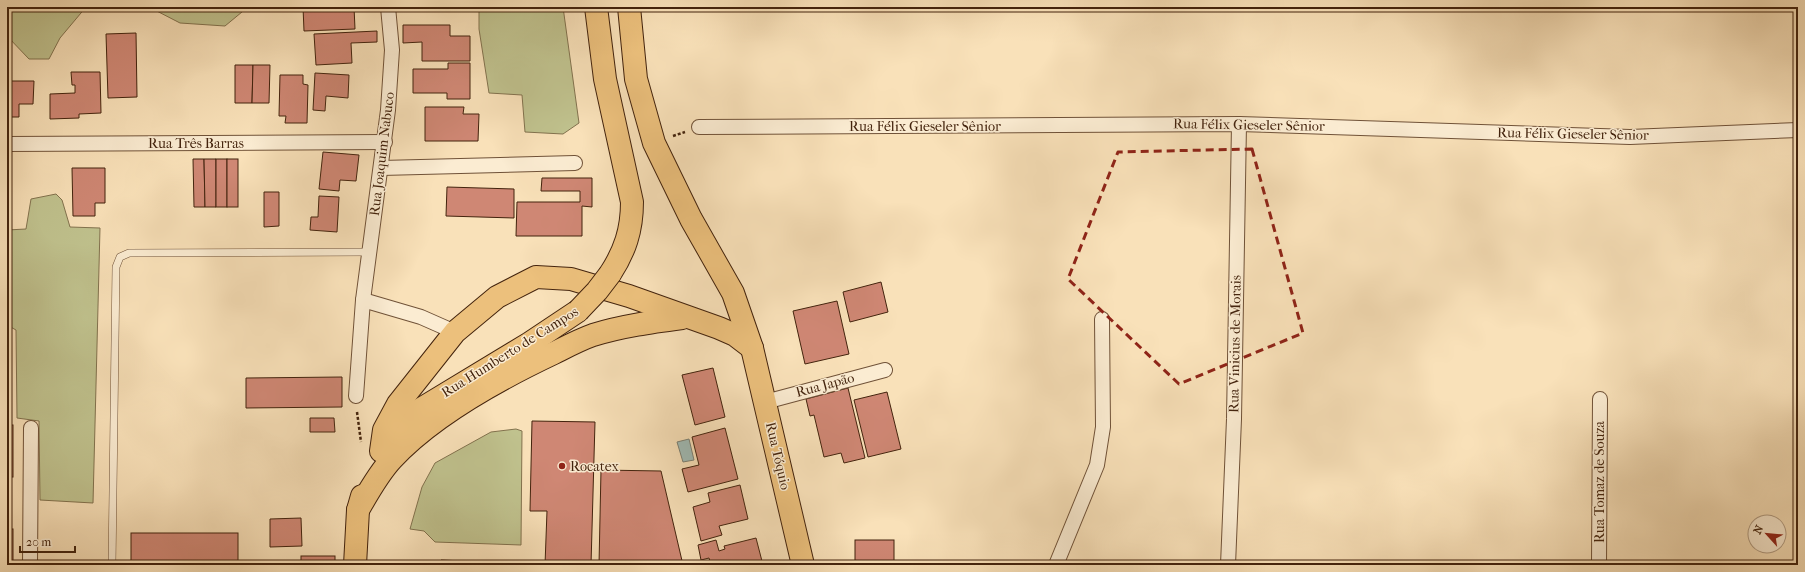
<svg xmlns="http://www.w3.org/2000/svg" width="1805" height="572" viewBox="0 0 1805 572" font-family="'IM FELL French Canon',serif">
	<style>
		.green { fill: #c0c28e; stroke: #82724e }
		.water { fill: #a0bcb7; stroke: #7b7f73 }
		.building { fill: #cf8774; stroke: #43230d }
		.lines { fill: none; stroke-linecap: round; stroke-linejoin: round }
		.lane-casing { stroke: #705238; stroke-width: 8 }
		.street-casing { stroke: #705238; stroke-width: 16 }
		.primary-casing { stroke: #43230d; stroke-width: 24 }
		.path { stroke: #43230d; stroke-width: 2.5; stroke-dasharray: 3 2; stroke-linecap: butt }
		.lane { stroke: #fbecd2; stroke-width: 7 }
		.street { stroke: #fbecd2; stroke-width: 14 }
		.primary { stroke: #ecc07c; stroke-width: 22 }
		.primary-bridge-casing { stroke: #43230d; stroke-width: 24; stroke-linecap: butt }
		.primary-bridge { stroke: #ecc07c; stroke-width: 22 }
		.marked { fill: none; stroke: #8f2418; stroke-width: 3; stroke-dasharray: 8 5; stroke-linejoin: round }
		.poi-dot { fill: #8f2418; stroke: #fbecd2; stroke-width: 1.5 }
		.labels { text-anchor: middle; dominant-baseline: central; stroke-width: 3; stroke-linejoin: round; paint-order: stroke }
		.street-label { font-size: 14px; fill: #43230d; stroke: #fbecd2 }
		.poi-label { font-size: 14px; fill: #43230d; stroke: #fbecd2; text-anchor: start }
	</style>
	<rect width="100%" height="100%" fill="#f9e1b9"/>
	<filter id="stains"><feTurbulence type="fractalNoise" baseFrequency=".005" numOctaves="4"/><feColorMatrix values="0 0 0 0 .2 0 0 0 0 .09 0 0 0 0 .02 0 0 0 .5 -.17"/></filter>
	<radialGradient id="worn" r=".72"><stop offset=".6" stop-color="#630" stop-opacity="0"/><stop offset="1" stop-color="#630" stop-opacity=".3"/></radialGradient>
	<g class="green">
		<path d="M7,7H86L60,38L49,59H29L7,36Z"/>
		<path d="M149,7H248L225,26L180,23Z"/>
		<path d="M479,7H563L579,123L563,134L525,132L522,95L489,93L479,29Z"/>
		<path d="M56,194L62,200L70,227L100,228L93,503L40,500L39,421L17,418L16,330L7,325V230L26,229L31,199Z"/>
		<path d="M516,429L522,431L521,545L435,542L424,531L410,529L422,487L435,463L491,432Z"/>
	</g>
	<path class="water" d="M689,439L694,460L683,462L677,442Z"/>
	<g class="building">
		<path d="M303,7H354L355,29L304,31Z"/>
		<rect x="415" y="7" width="41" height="3"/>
		<path d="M403,25H450V36H470V61H422V42L403,43Z"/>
		<path d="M377,31V42L351,43L352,63L316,65L314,34Z"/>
		<path d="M136,33L137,97L108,98L106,34Z"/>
		<path d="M448,63H470V99H447V93H413V69H448Z"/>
		<path d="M235,65H253L252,103H235Z"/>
		<path d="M253,65H270L269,103H252Z"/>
		<path d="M71,72H100L101,113L79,114V118L50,119V94L75,93V85H72Z"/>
		<path d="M315,73L349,75L348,98L326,96L325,111L313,110Z"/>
		<path d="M280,75H303V84L308,85L307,123H285L286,116H279Z"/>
		<path d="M7,81H34L33,104H19V117H7Z"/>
		<path d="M425,107H464L463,114H479L478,141H425Z"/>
		<path d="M323,152L359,155L356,181L340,180L339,191L319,189Z"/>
		<path d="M193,159H204L205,207H194Z"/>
		<path d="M204,159H216V207H205Z"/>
		<rect x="216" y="159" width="11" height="48"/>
		<rect x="227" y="159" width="11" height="48"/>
		<path d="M72,168H105V203H95V216H73Z"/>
		<path d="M542,178H592V207L582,206V236H516L517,202H580V191H541Z"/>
		<path d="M447,187L514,189V218L446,216Z"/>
		<path d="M264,192H279V226L264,227Z"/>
		<path d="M319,196L339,197L337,232L310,230L311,217H318Z"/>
		<path d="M881,282L888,312L850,322L843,292Z"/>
		<path d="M837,301L849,354L805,364L793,311Z"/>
		<rect x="7" y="333" width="2" height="59"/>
		<path d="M713,368L725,417L695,425L682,375Z"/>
		<path d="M342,377V407L246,408V378Z"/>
		<path d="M848,388L865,458L844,463L841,453L824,457L814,415L810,416L806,399Z"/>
		<path d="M887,392L901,449L868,457L854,400Z"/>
		<path d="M310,418H334L335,432H310Z"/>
		<path d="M532,421L595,422L591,565H545L547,511H530Z"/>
		<rect x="7" y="425" width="6" height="52"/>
		<path d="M725,428L738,479L688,492L682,469L699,465L692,437Z"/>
		<path d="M601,470L661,471L683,565H599Z"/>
		<path d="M740,485L748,519L719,526L722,535L701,541L693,507L710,502L708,493Z"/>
		<path d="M301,518L302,546L270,547V519Z"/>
		<rect x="7" y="529" width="6" height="36"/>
		<rect x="131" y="533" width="107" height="32"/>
		<path d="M756,538L763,565H711L709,558L701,560L698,545L716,540L719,551L725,549L724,546Z"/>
		<rect x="855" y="540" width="39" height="25"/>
		<rect x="301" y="556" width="34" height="9"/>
		<path d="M441,560L534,564L441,565Z"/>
	</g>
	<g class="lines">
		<g class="lane-casing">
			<path id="lane" d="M112,565L116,267L120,257L129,253L369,252"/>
		</g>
		<g class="street-casing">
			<g id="street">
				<path d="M699,127L1239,124L1630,137L1798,130"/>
				<path d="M7,144L385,142"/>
				<path d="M381,168L575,163"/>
				<path d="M363,300L421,317L455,332"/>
				<path d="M356,396L363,300L388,110L392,50L388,7"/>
				<path d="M765,402L885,370"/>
				<path d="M30,565L31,428"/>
				<path d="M1056,565L1097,465L1103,427L1102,319"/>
				<path d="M1228,565L1234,419L1239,124"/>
				<path d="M1599,565L1600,399"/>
			</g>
		</g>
		<g class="primary-casing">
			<g id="primary">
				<path d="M596,7L605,79L632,202C632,230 625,251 610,274"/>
				<path d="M629,7L636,79L654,143L691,219L733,293L752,348L803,565"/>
				<path d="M387,442L397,428L416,412L530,343L578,311"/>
				<path d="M381,451L384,430L398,404L455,332L497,297L536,277L571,279L629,296L719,328L735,335L752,348"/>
				<path d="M358,510C368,493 378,474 392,459C433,415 499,379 554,353C566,347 579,340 593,335C622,326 652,322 682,318"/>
				<path d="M355,565L358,510L362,496"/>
			</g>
		</g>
		<g class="path">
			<path d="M673,136L685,132"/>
			<path d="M357,412L361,442"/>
		</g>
		<use href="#lane" class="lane"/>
		<use href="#street" class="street"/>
		<use href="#primary" class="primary"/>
		<g class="primary-bridge-casing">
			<path id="primary-bridge" d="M578,311L597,291L610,274"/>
		</g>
		<use href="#primary-bridge" class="primary-bridge"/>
	</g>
	<path class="marked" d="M1252,149L1303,333L1179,384L1068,279L1118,152Z"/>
	<circle class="poi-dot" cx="562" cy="466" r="4"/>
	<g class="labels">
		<g class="street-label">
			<text transform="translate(1249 125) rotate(1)">Rua Félix Gieseler Sênior</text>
			<text x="925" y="126">Rua Félix Gieseler Sênior</text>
			<text transform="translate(1573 134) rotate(1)">Rua Félix Gieseler Sênior</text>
			<text x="196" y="143">Rua Três Barras</text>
			<text transform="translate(382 154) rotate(-83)">Rua Joaquim Nabuco</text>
			<text transform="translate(1235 344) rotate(-89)">Rua Vinicius de Morais</text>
			<text transform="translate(510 352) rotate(-32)">Rua Humberto de Campos</text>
			<text transform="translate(825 385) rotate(-15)">Rua Japão</text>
			<text transform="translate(778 456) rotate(77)">Rua Tóquio</text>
			<text transform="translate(1599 482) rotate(-90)">Rua Tomaz de Souza</text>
		</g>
		<g class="poi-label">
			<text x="570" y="466">Rocatex</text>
		</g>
	</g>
	<rect width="1805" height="572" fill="none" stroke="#f9e1b9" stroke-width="24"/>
	<rect x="8" y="8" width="1789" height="556" fill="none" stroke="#43230d" stroke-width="2"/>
	<rect x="12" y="12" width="1781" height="548" fill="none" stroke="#43230d"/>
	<g transform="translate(1767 534) rotate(297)"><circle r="19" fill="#fbecd2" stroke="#b19c83"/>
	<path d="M0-3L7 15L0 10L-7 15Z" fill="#8f2418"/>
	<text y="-6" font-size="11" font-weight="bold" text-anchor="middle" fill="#43230d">N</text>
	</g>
	<path d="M20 546v6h55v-6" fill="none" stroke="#43230d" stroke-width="2"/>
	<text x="26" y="546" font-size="12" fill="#43230d" stroke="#fbecd2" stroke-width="3" paint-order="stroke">20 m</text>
	<rect width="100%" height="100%" filter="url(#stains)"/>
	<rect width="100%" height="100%" fill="url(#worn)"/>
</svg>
